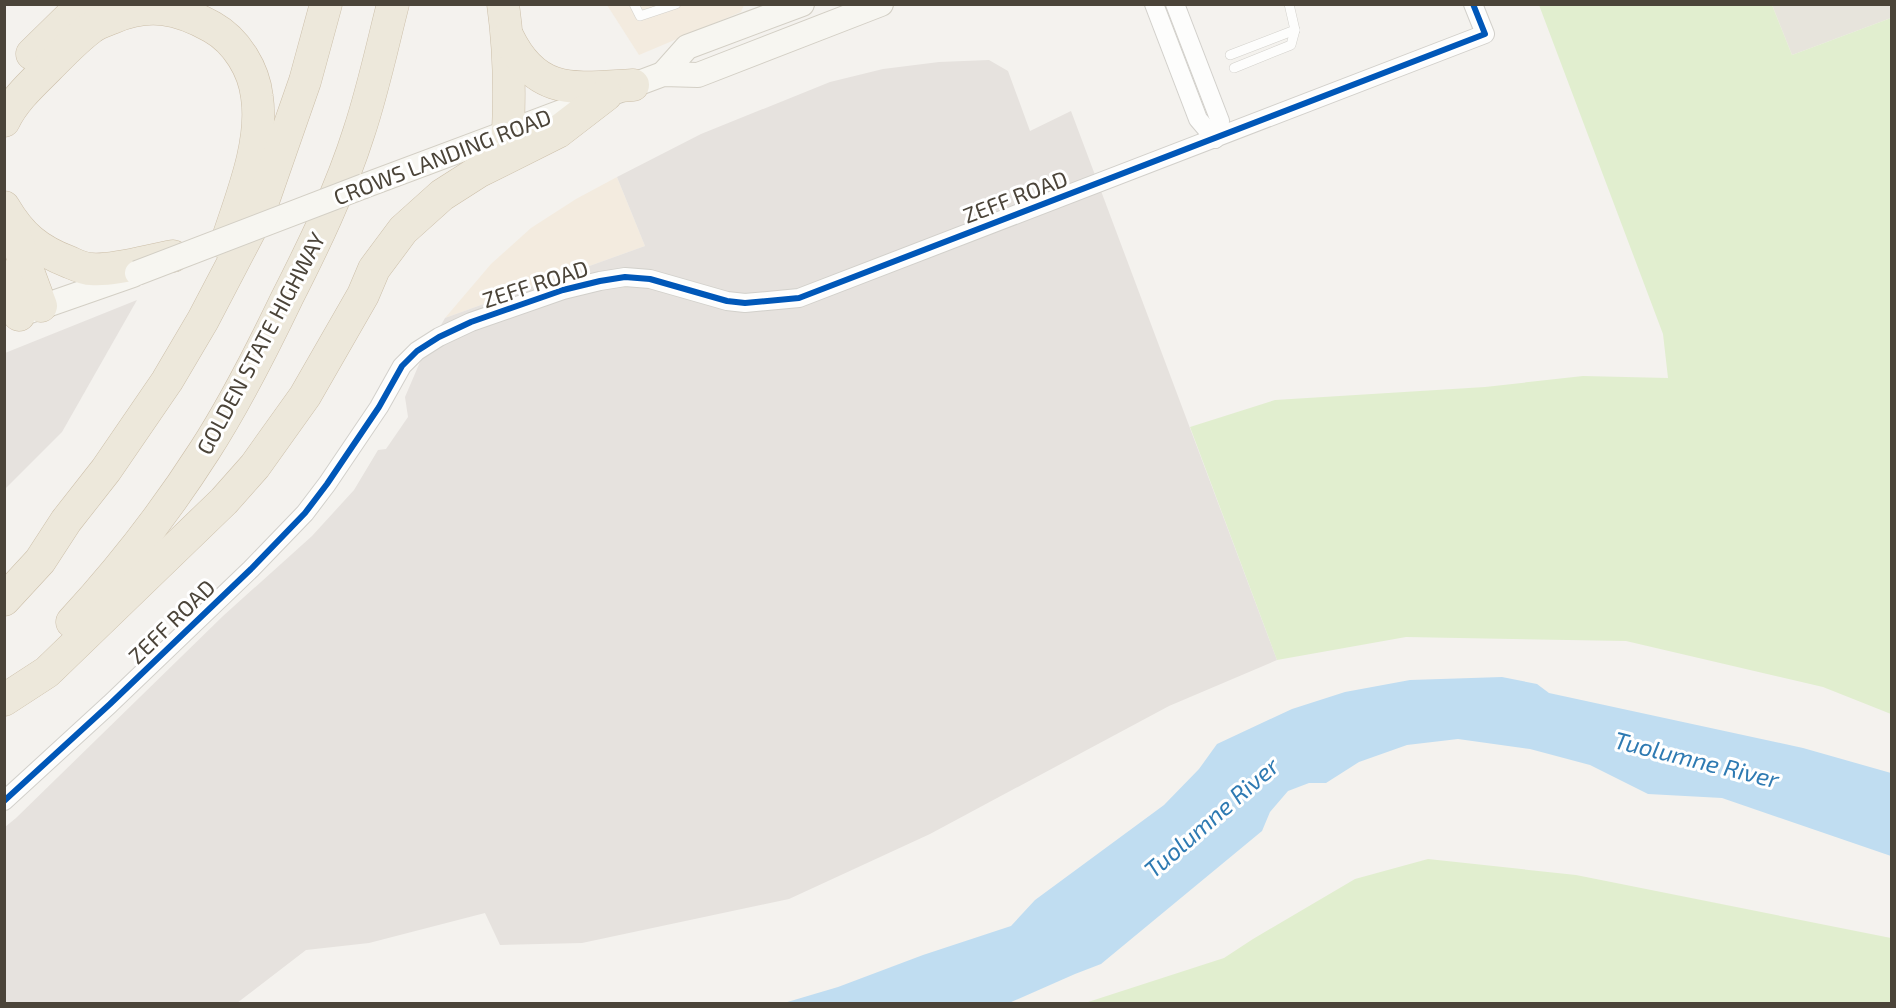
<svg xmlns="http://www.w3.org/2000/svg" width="1896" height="1008" viewBox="0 0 1896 1008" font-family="'Exo 2',sans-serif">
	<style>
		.residential { fill: #e7e4dc }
		.commercial { fill: #f3ebdf }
		.industrial { fill: #e6e2de }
		.green { fill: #e1eecf }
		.water { fill: #c0ddf1 }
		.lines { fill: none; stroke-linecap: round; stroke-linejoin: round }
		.service-casing { stroke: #d2d0cb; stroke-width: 10 }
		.minor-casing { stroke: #d2d0cb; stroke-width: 20 }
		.secondary-casing { stroke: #d3cfc5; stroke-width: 26 }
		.motorway-casing { stroke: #ccbfa9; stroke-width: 33 }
		.service { stroke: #fdfdfc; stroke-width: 9 }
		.minor { stroke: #fdfdfc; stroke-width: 18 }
		.secondary { stroke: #f7f6f1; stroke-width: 24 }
		.motorway { stroke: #ede8db; stroke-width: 32 }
		.secondary-bridge-casing { stroke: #d3cfc5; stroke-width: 26; stroke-linecap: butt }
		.secondary-bridge { stroke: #f7f6f1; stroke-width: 24 }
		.cycleway-casing { stroke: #fff; stroke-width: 10 }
		.cycleway { stroke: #0057b8; stroke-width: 6 }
		.labels { text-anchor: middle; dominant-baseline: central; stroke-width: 6; stroke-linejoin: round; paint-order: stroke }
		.street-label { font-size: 22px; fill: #4b4439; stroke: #fff }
		.water-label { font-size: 24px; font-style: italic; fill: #2e7ab2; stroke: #fff }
	</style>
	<rect width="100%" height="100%" fill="#f4f2ee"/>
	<path class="residential" d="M1772,5H1891V18L1792,55Z"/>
	<g class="commercial">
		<path d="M607,5H744L741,12L639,55Z"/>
		<path d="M617,177L645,246L445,318L491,264L531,228L576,199Z"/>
	</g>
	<g class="industrial">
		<path d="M989,60L1008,71L1030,131L1071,111L1277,660L1169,706L930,834L789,899L582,943L500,945L485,913L369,943L306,950L237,1003L5,1004V827L16,818L223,616L312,536L354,490L378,450L386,449L408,417L405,397L420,362L445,318L645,246L617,177L701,134L830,82L883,69L939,62Z"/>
		<path d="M137,300L62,432L5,489V353Z"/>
	</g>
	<g class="green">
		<path d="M1539,5H1772L1792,55L1891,18V714L1823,687L1626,641L1406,637L1277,660L1190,427L1275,400L1485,387L1583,376L1668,378L1663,334Z"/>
		<path d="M1428,859L1576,875L1891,938V1003H1085L1224,958L1253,939L1355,879Z"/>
	</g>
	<path class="water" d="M1502,677L1537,684L1549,693L1803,748L1891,773V856L1722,798L1648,794L1590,765L1530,749L1458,739L1407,745L1359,762L1326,783H1309L1288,791L1270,812L1262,831L1101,964L1075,974L1009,1003H784L838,987L923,955L1011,926L1035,900L1164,805L1199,769L1217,744L1292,709L1345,692L1410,680Z"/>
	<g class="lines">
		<g class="service-casing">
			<g id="service">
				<path d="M634,4L640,16L676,4"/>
				<path d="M1230,55L1295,30L1289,4"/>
				<path d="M1234,68L1291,45L1295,30"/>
			</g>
		</g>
		<g class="minor-casing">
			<g id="minor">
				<path d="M1154,4L1198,119L1215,139"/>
				<path d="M1175,4L1220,121L1215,139"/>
				<path d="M4,801L110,704L251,569L305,513L327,484L379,407L402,366L417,351L439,337L471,322L563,290L600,281L625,277L650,279L727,301L745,303L799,298L1485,34L1473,4"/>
			</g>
		</g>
		<g class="secondary-casing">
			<g id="secondary">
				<path d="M663,74L687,47L802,4"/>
				<path d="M364,186L663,74L698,75L881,4"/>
				<path d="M27,312L133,275"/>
			</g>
		</g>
		<g class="motorway-casing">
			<g id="motorway">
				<path d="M503,4C509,47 510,88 508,131"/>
				<path d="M508,37C537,97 576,88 633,85"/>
				<path d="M32,54L83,4"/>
				<path d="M4,121C14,100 32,84 48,68C62,54 76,39 91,28C97,23 105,21 112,18C149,2 178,8 212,27C237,41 254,70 257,97C264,144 240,200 226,244"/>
				<path d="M4,207C21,236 38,250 69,262C76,265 84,269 91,269C114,271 149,260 173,256"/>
				<path d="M11,225L41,306"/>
				<path d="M4,276L19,315"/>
				<path d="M4,600L40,561L66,521L106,470L167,381L203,320L259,213L305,81L326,4"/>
				<path d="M72,622C121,569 166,511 205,450C236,402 262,350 287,298C314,245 341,189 359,132C373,90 382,47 393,4"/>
				<path d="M4,700L47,672L224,501L255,466L305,396L363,295L374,269L403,230L442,195L478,172L558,132L606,95"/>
			</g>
		</g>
		<use href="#service" class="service"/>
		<use href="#minor" class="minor"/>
		<use href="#secondary" class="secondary"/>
		<use href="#motorway" class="motorway"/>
		<g class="secondary-bridge-casing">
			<path id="secondary-bridge" d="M137,273L364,186"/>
		</g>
		<use href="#secondary-bridge" class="secondary-bridge"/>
		<g class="cycleway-casing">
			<path id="cycleway" d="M4,801L110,704L251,569L305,513L327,484L379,407L402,366L417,351L439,337L471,322L563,290L600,281L625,277L650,279L727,301L745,303L799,298L1485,34L1473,4"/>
		</g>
		<use href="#cycleway" class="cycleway"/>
	</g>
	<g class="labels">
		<g class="street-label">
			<text transform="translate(442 156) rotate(-21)">CROWS LANDING ROAD</text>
			<text transform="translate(1015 196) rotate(-21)">ZEFF ROAD</text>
			<text transform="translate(535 283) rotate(-18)">ZEFF ROAD</text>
			<text transform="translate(260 343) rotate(-62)">GOLDEN STATE HIGHWAY</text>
			<text transform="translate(171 621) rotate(-44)">ZEFF ROAD</text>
		</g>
		<g class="water-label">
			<text transform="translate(1697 759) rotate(14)">Tuolumne River</text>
			<text transform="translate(1211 817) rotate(-41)">Tuolumne River</text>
		</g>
	</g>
	<rect width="1896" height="1008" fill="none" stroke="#4b4439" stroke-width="12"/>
</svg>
